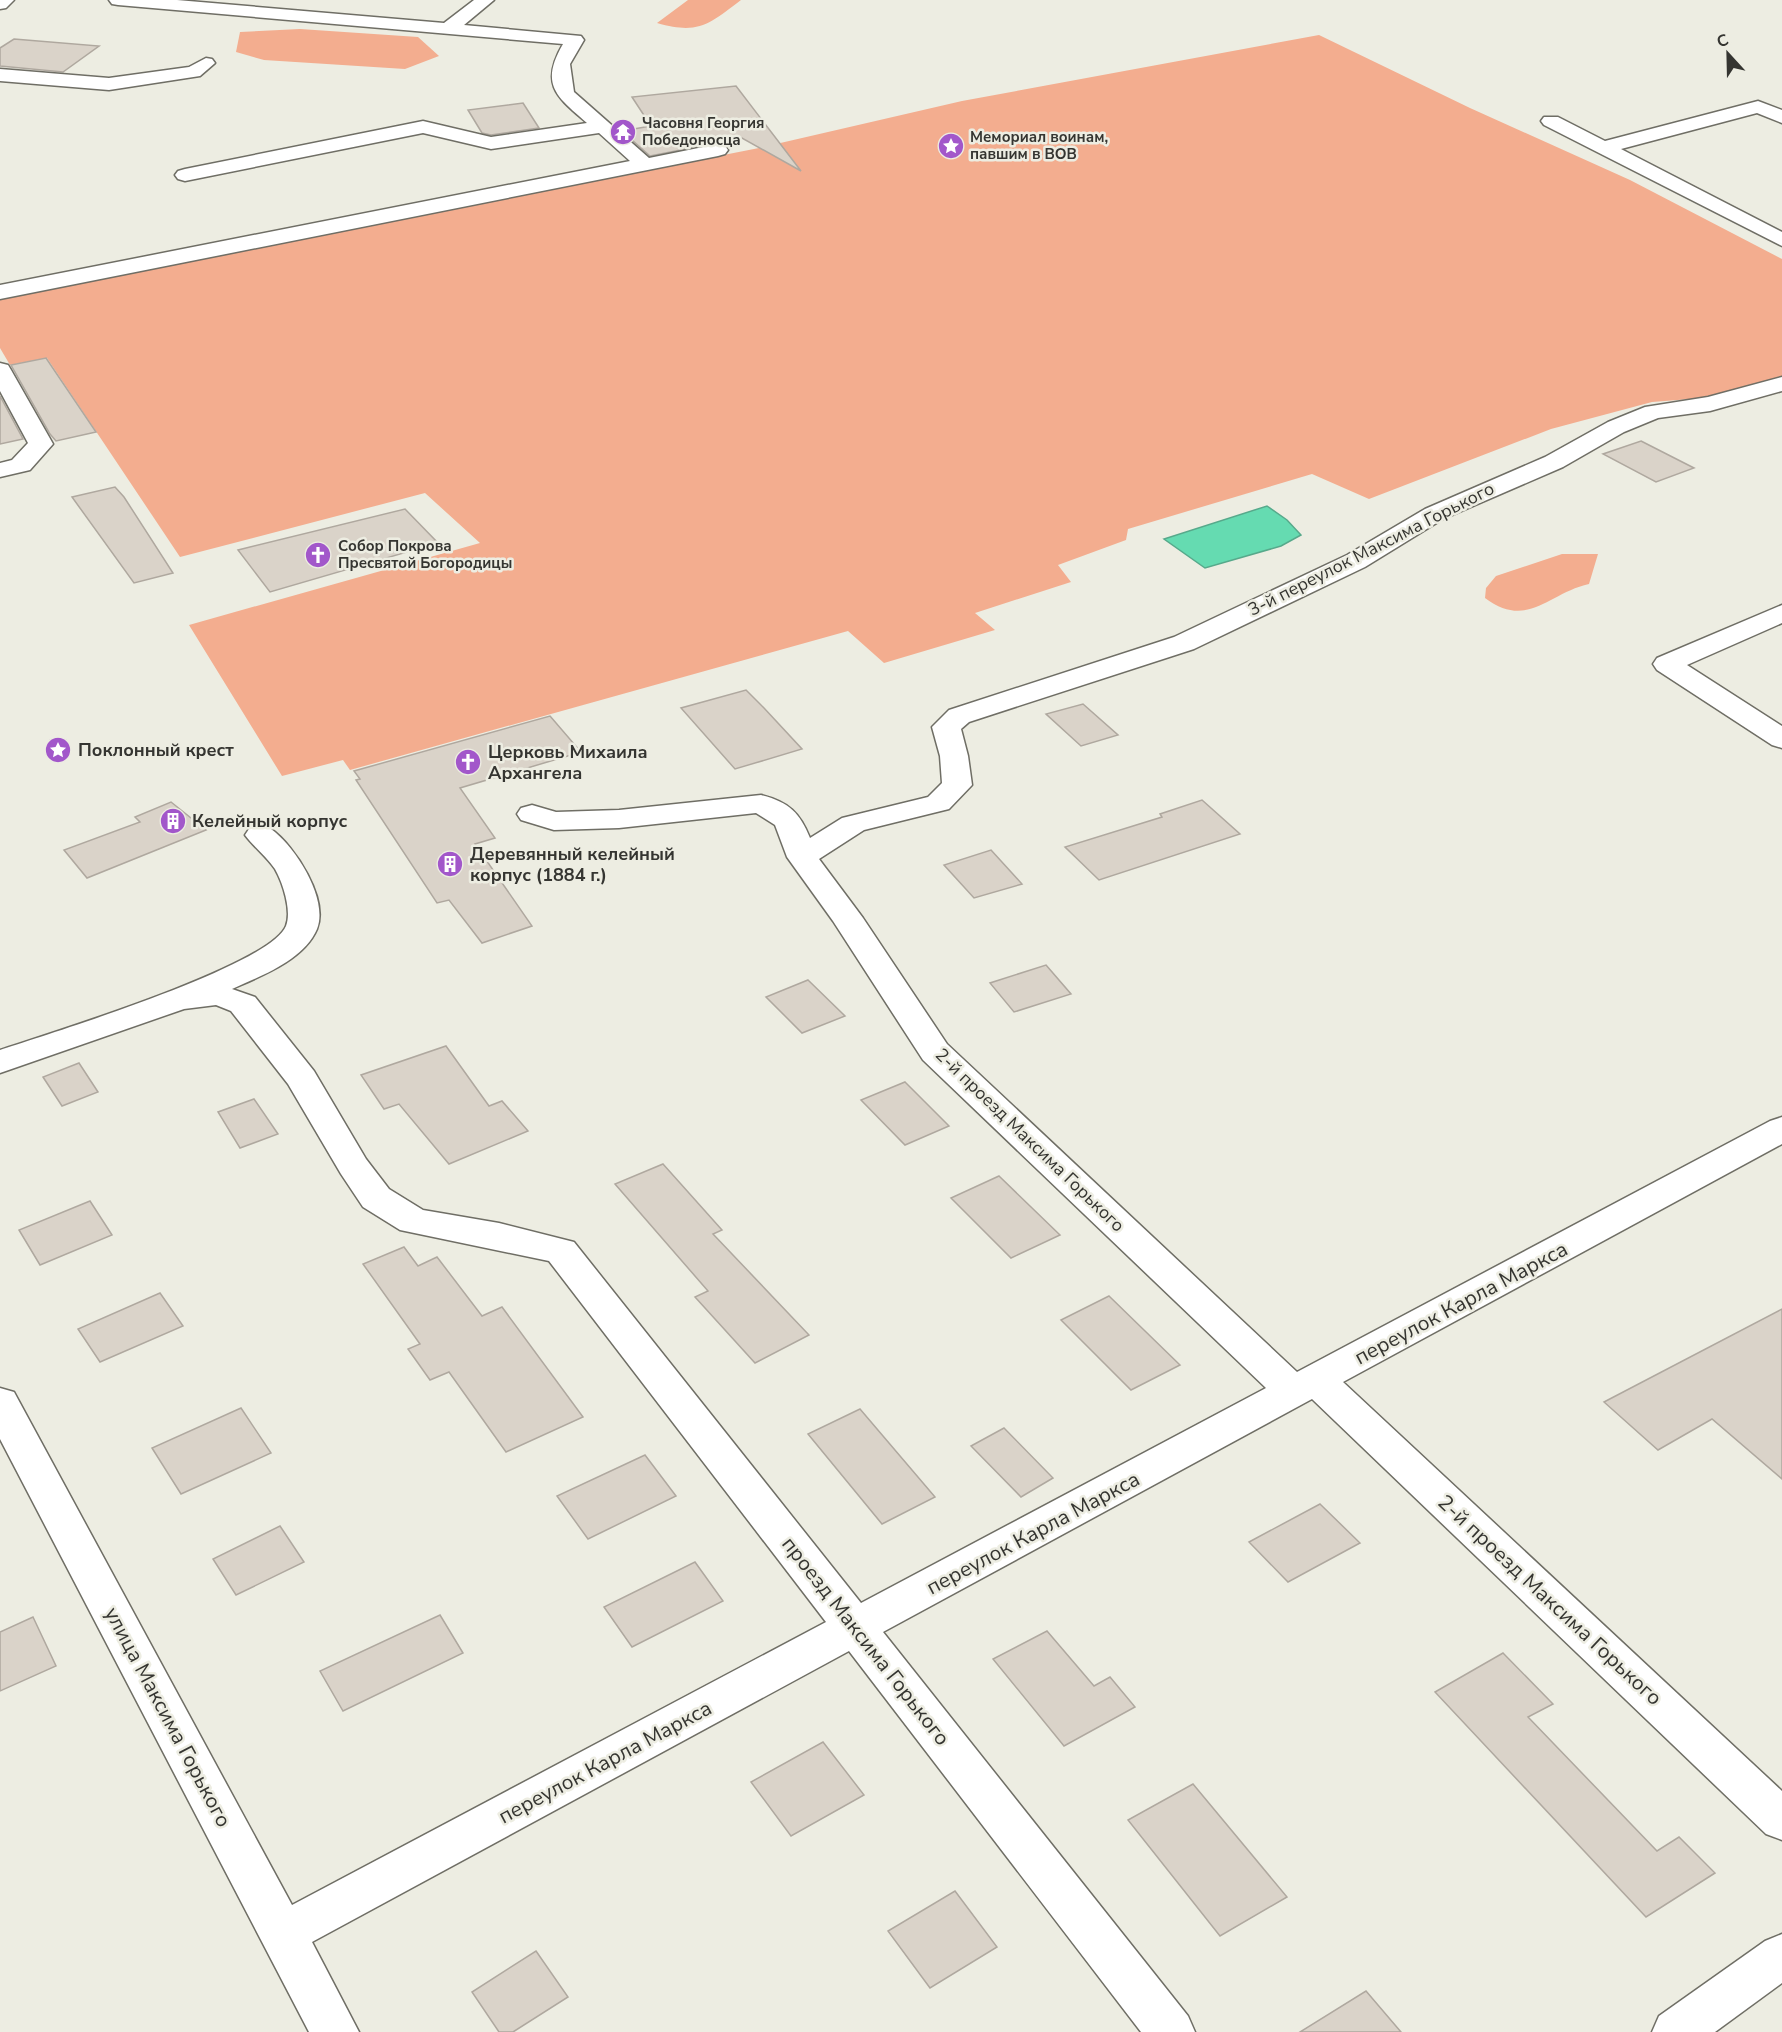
<svg xmlns="http://www.w3.org/2000/svg" width="1782" height="2032" viewBox="0 0 1782 2032" font-family="'Nunito Sans',sans-serif">
	<style>
		.green { fill: #f3ad8f }
		.water { fill: #65dbb1; stroke: #57a98b; stroke-width: 1.5 }
		.building { fill: #dad3c9; stroke: #afa89f; stroke-width: 1.5 }
		.lines { fill: none; stroke-linecap: round; stroke-linejoin: round }
		.minor-casing { stroke: #6f6e65; stroke-width: 3 }
		.minor { fill: #fff; fill-rule: evenodd }
		.labels { text-anchor: middle; dominant-baseline: central; stroke-width: 5; stroke-linejoin: round; paint-order: stroke }
		.far-poi-label { font-size: 15px; font-weight: bold; fill: #353531; stroke: #edede2; text-anchor: start }
		.street-label { font-size: 18px; fill: #353531; stroke: #edede2 }
		.poi-label { font-size: 18px; font-weight: bold; fill: #353531; stroke: #edede2; text-anchor: start }
		.near-street-label { font-size: 21px; fill: #353531; stroke: #edede2 }
	</style>
	<rect width="100%" height="100%" fill="#edede2"/>
	<g class="green">
		<path d="M688,0H741C709,24 699,35 657,23Z"/>
		<path d="M300,29L418,37L439,56L405,69L264,60L236,52L240,32Z"/>
		<path d="M1319,35L1470,108L1630,180L1782,259V379L1716,397L1652,402L1551,429L1369,499L1312,474L1128,529L1126,540L1058,565L1071,582L975,613L995,630L884,663L848,631L350,770L343,760L282,776L189,625L480,543L425,493L180,557L47,358L10,365L0,348V298L759,148L962,101Z"/>
		<path d="M1562,554H1598L1589,584C1548,593 1528,630 1485,598L1486,588L1496,576Z"/>
	</g>
	<path class="water" d="M1267,506L1287,520L1301,535L1281,546L1205,568L1164,539Z"/>
	<g class="building">
		<path d="M14,39L99,46L63,72L0,66V48Z"/>
		<path d="M736,86L801,171L742,138L650,156L622,131L651,126L632,97Z"/>
		<path d="M523,103L539,128L491,135L482,133L468,110Z"/>
		<path d="M46,358L96,432L56,441L50,434L11,365Z"/>
		<path d="M0,396L23,439L0,444Z"/>
		<path d="M1641,441L1694,468L1656,482L1603,454Z"/>
		<path d="M115,487L124,497L173,573L134,583L72,497Z"/>
		<path d="M405,509L438,543L270,592L238,550Z"/>
		<path d="M746,690L764,708L802,749L735,769L681,708Z"/>
		<path d="M1083,704L1118,735L1081,746L1046,714Z"/>
		<path d="M550,716L581,752L460,788L495,838L475,844L532,926L482,943L449,900L437,903L356,780L360,779L354,771Z"/>
		<path d="M1202,800L1240,834L1099,880L1065,847L1162,817L1160,814Z"/>
		<path d="M171,802L206,830L87,878L64,850L140,822L135,817Z"/>
		<path d="M991,850L1022,884L974,898L944,865Z"/>
		<path d="M1046,965L1071,994L1014,1012L990,983Z"/>
		<path d="M808,980L845,1016L802,1033L766,997Z"/>
		<path d="M446,1046L489,1106L502,1101L528,1131L449,1164L399,1104L384,1109L361,1075Z"/>
		<path d="M79,1063L98,1092L62,1106L43,1077Z"/>
		<path d="M905,1082L949,1126L905,1145L861,1100Z"/>
		<path d="M254,1099L278,1134L240,1148L218,1112Z"/>
		<path d="M663,1164L722,1230L713,1234L809,1335L755,1363L695,1297L708,1291L615,1184Z"/>
		<path d="M999,1176L1060,1235L1011,1258L951,1198Z"/>
		<path d="M90,1201L112,1235L40,1265L19,1230Z"/>
		<path d="M404,1247L418,1266L437,1257L482,1316L502,1307L583,1417L506,1452L449,1372L430,1380L408,1349L420,1344L363,1264Z"/>
		<path d="M160,1293L183,1326L100,1362L78,1329Z"/>
		<path d="M1109,1296L1180,1365L1131,1390L1061,1320Z"/>
		<path d="M1782,1309V1479L1712,1419L1658,1450L1604,1402Z"/>
		<path d="M241,1408L271,1453L181,1494L152,1448Z"/>
		<path d="M860,1409L935,1497L882,1524L808,1434Z"/>
		<path d="M1004,1428L1053,1478L1021,1497L971,1446Z"/>
		<path d="M645,1455L676,1496L588,1539L557,1496Z"/>
		<path d="M1320,1504L1360,1543L1288,1582L1249,1542Z"/>
		<path d="M280,1526L304,1562L236,1595L213,1559Z"/>
		<path d="M695,1562L723,1601L632,1647L604,1607Z"/>
		<path d="M440,1615L463,1653L343,1711L320,1671Z"/>
		<path d="M33,1617L56,1666L0,1691V1632Z"/>
		<path d="M1047,1631L1094,1686L1110,1677L1135,1707L1064,1746L993,1659Z"/>
		<path d="M1503,1653L1553,1704L1528,1717L1657,1851L1679,1837L1715,1873L1646,1917L1435,1692Z"/>
		<path d="M823,1742L864,1795L791,1836L751,1782Z"/>
		<path d="M1193,1784L1287,1897L1220,1936L1128,1820Z"/>
		<path d="M955,1891L997,1947L930,1988L888,1931Z"/>
		<path d="M536,1951L568,1997L513,2032H499L472,1992Z"/>
		<path d="M1366,1991L1401,2032H1300Z"/>
	</g>
	<g class="lines">
		<g class="minor-casing">
			<g id="minor">
				<path d="M0,0H14L6,8L0,9Z"/>
				<path d="M109,0H177L444,23L474,0H494L464,25L581,36L584,40L570,64L574,92L649,158L718,144L725,146L728,150L725,154L718,156L0,299V285L630,161L599,133L491,149L423,133L185,181L178,179L175,175L178,171L185,169L423,121L491,137L587,123C557,97 539,85 563,44L118,5L112,4Z"/>
				<path d="M206,58L212,59L215,63L200,76L109,90L0,81V69L109,78L189,67Z"/>
				<path d="M1758,101L1782,110V123L1757,113L1621,149L1782,232V246L1544,125L1541,121L1544,117H1558L1605,141Z"/>
				<path d="M0,363L8,365L11,370L53,444L30,470L0,477V463L12,460L28,443L0,391Z"/>
				<path d="M1782,377V391L1710,411L1658,418L1624,432L1563,467L1443,519L1365,567L1194,649L969,722L961,729L968,756L972,785L949,809L864,830L819,859L863,918L947,1044L1297,1372L1770,1121L1782,1117V1144L1343,1382L1782,1791V1840L1766,1834L1312,1399L883,1632L1188,2016L1195,2032H1141L849,1651L312,1942L359,2032H309L0,1439V1388L14,1392L292,1905L826,1622L549,1261L400,1230L363,1207L341,1174L288,1084L231,1011L216,1005L184,1009L0,1073V1050C48,1034 270,966 286,926C292,911 283,883 275,869C267,857 254,847 245,835L249,829C257,827 265,825 271,829C295,846 329,899 317,929C304,960 261,976 232,989L255,997L314,1071L366,1159L389,1189L423,1210L499,1223L574,1242L861,1603L1266,1388L923,1060L833,921L787,857L775,825L756,813L619,828L554,830L521,820L517,814L521,808L532,805L556,812L619,810L761,795C789,802 800,813 810,838L842,818L928,797L942,783L940,756L932,727L949,710L1174,637L1347,555L1425,509L1545,457L1608,422L1645,407L1708,397Z"/>
				<path d="M1782,605V623L1687,665L1782,726V748L1772,745L1657,670L1653,664L1657,658Z"/>
				<path d="M1782,1934V1983L1715,2032H1652L1659,2016L1765,1941Z"/>
			</g>
		</g>
		<use href="#minor" class="minor"/>
	</g>
	<defs>
		<g id="temple-disc" transform="scale(1.35)"><circle r="9.5" fill="#a257ca" stroke="#edede2"/><path d="M0-6L5-2H3V0L6.5 2.5H4V6H1.5V3h-3V6H-4V2.5H-6.5L-3 0V-2H-5Z" fill="#fff"/></g>
		<g id="sight-disc" transform="scale(1.35)"><circle r="9.5" fill="#a257ca" stroke="#edede2"/><path d="M0-6L1.8-2.2L6-1.7L2.9 1.2L3.7 5.4L0 3.3L-3.7 5.4L-2.9 1.2L-6-1.7L-1.8-2.2Z" fill="#fff"/></g>
		<g id="church-disc" transform="scale(1.35)"><circle r="9.5" fill="#a257ca" stroke="#edede2"/><path d="M-1.2-6h2.4v3.5h3.3v2.4h-3.3V6h-2.4V-.1h-3.3v-2.4h3.3Z" fill="#fff"/></g>
		<g id="building-disc" transform="scale(1.35)"><circle r="9.5" fill="#a257ca" stroke="#edede2"/><path d="M-4-6H4V6H1V3H-1V6H-4ZM-2.5-4.3h1.7v1.8h-1.7ZM.8-4.3h1.7v1.8H.8ZM-2.5-1h1.7V.8h-1.7ZM.8-1h1.7V.8H.8Z" fill="#fff"/></g>
	</defs>
	<g fill-rule="evenodd">
		<use href="#temple-disc" x="623" y="132"/>
		<use href="#sight-disc" x="951" y="146"/>
		<use href="#church-disc" x="318" y="555"/>
		<use href="#sight-disc" x="58" y="750"/>
		<use href="#church-disc" x="468" y="762"/>
		<use href="#building-disc" x="173" y="821"/>
		<use href="#building-disc" x="450" y="864"/>
	</g>
	<g class="labels">
		<g class="far-poi-label">
			<text x="642" y="123">Часовня Георгия<tspan x="642" dy="17">Победоносца</tspan></text>
			<text x="970" y="137">Мемориал воинам,<tspan x="970" dy="17">павшим в ВОВ</tspan></text>
			<text x="338" y="546">Собор Покрова<tspan x="338" dy="17">Пресвятой Богородицы</tspan></text>
		</g>
		<g class="street-label">
			<text transform="translate(1371 549) rotate(-27)">3-й переулок Максима Горького</text>
			<text transform="translate(1030 1140) rotate(44)">2-й проезд Максима Горького</text>
		</g>
		<g class="poi-label">
			<text x="78" y="750">Поклонный крест</text>
			<text x="488" y="752">Церковь Михаила<tspan x="488" dy="21">Архангела</tspan></text>
			<text x="192" y="821">Келейный корпус</text>
			<text x="470" y="854">Деревянный келейный<tspan x="470" dy="21">корпус (1884 г.)</tspan></text>
		</g>
		<g class="near-street-label">
			<text transform="translate(1461 1303) rotate(-28)">переулок Карла Маркса</text>
			<text transform="translate(1033 1533) rotate(-28)">переулок Карла Маркса</text>
			<text transform="translate(1550 1600) rotate(43)">2-й проезд Максима Горького</text>
			<text transform="translate(866 1641) rotate(52)">проезд Максима Горького</text>
			<text transform="translate(168 1717) rotate(62)">улица Максима Горького</text>
			<text transform="translate(605 1762) rotate(-28)">переулок Карла Маркса</text>
		</g>
	</g>
	<g transform="translate(1728 54) rotate(338)" stroke="#edede2" stroke-width="4.5" paint-order="stroke">
	<path d="M0-4.5L10 22L0 15L-10 22Z" fill="#353531"/>
	<text y="-9" font-size="16" font-weight="bold" text-anchor="middle" fill="#353531">С</text>
	</g>
</svg>
